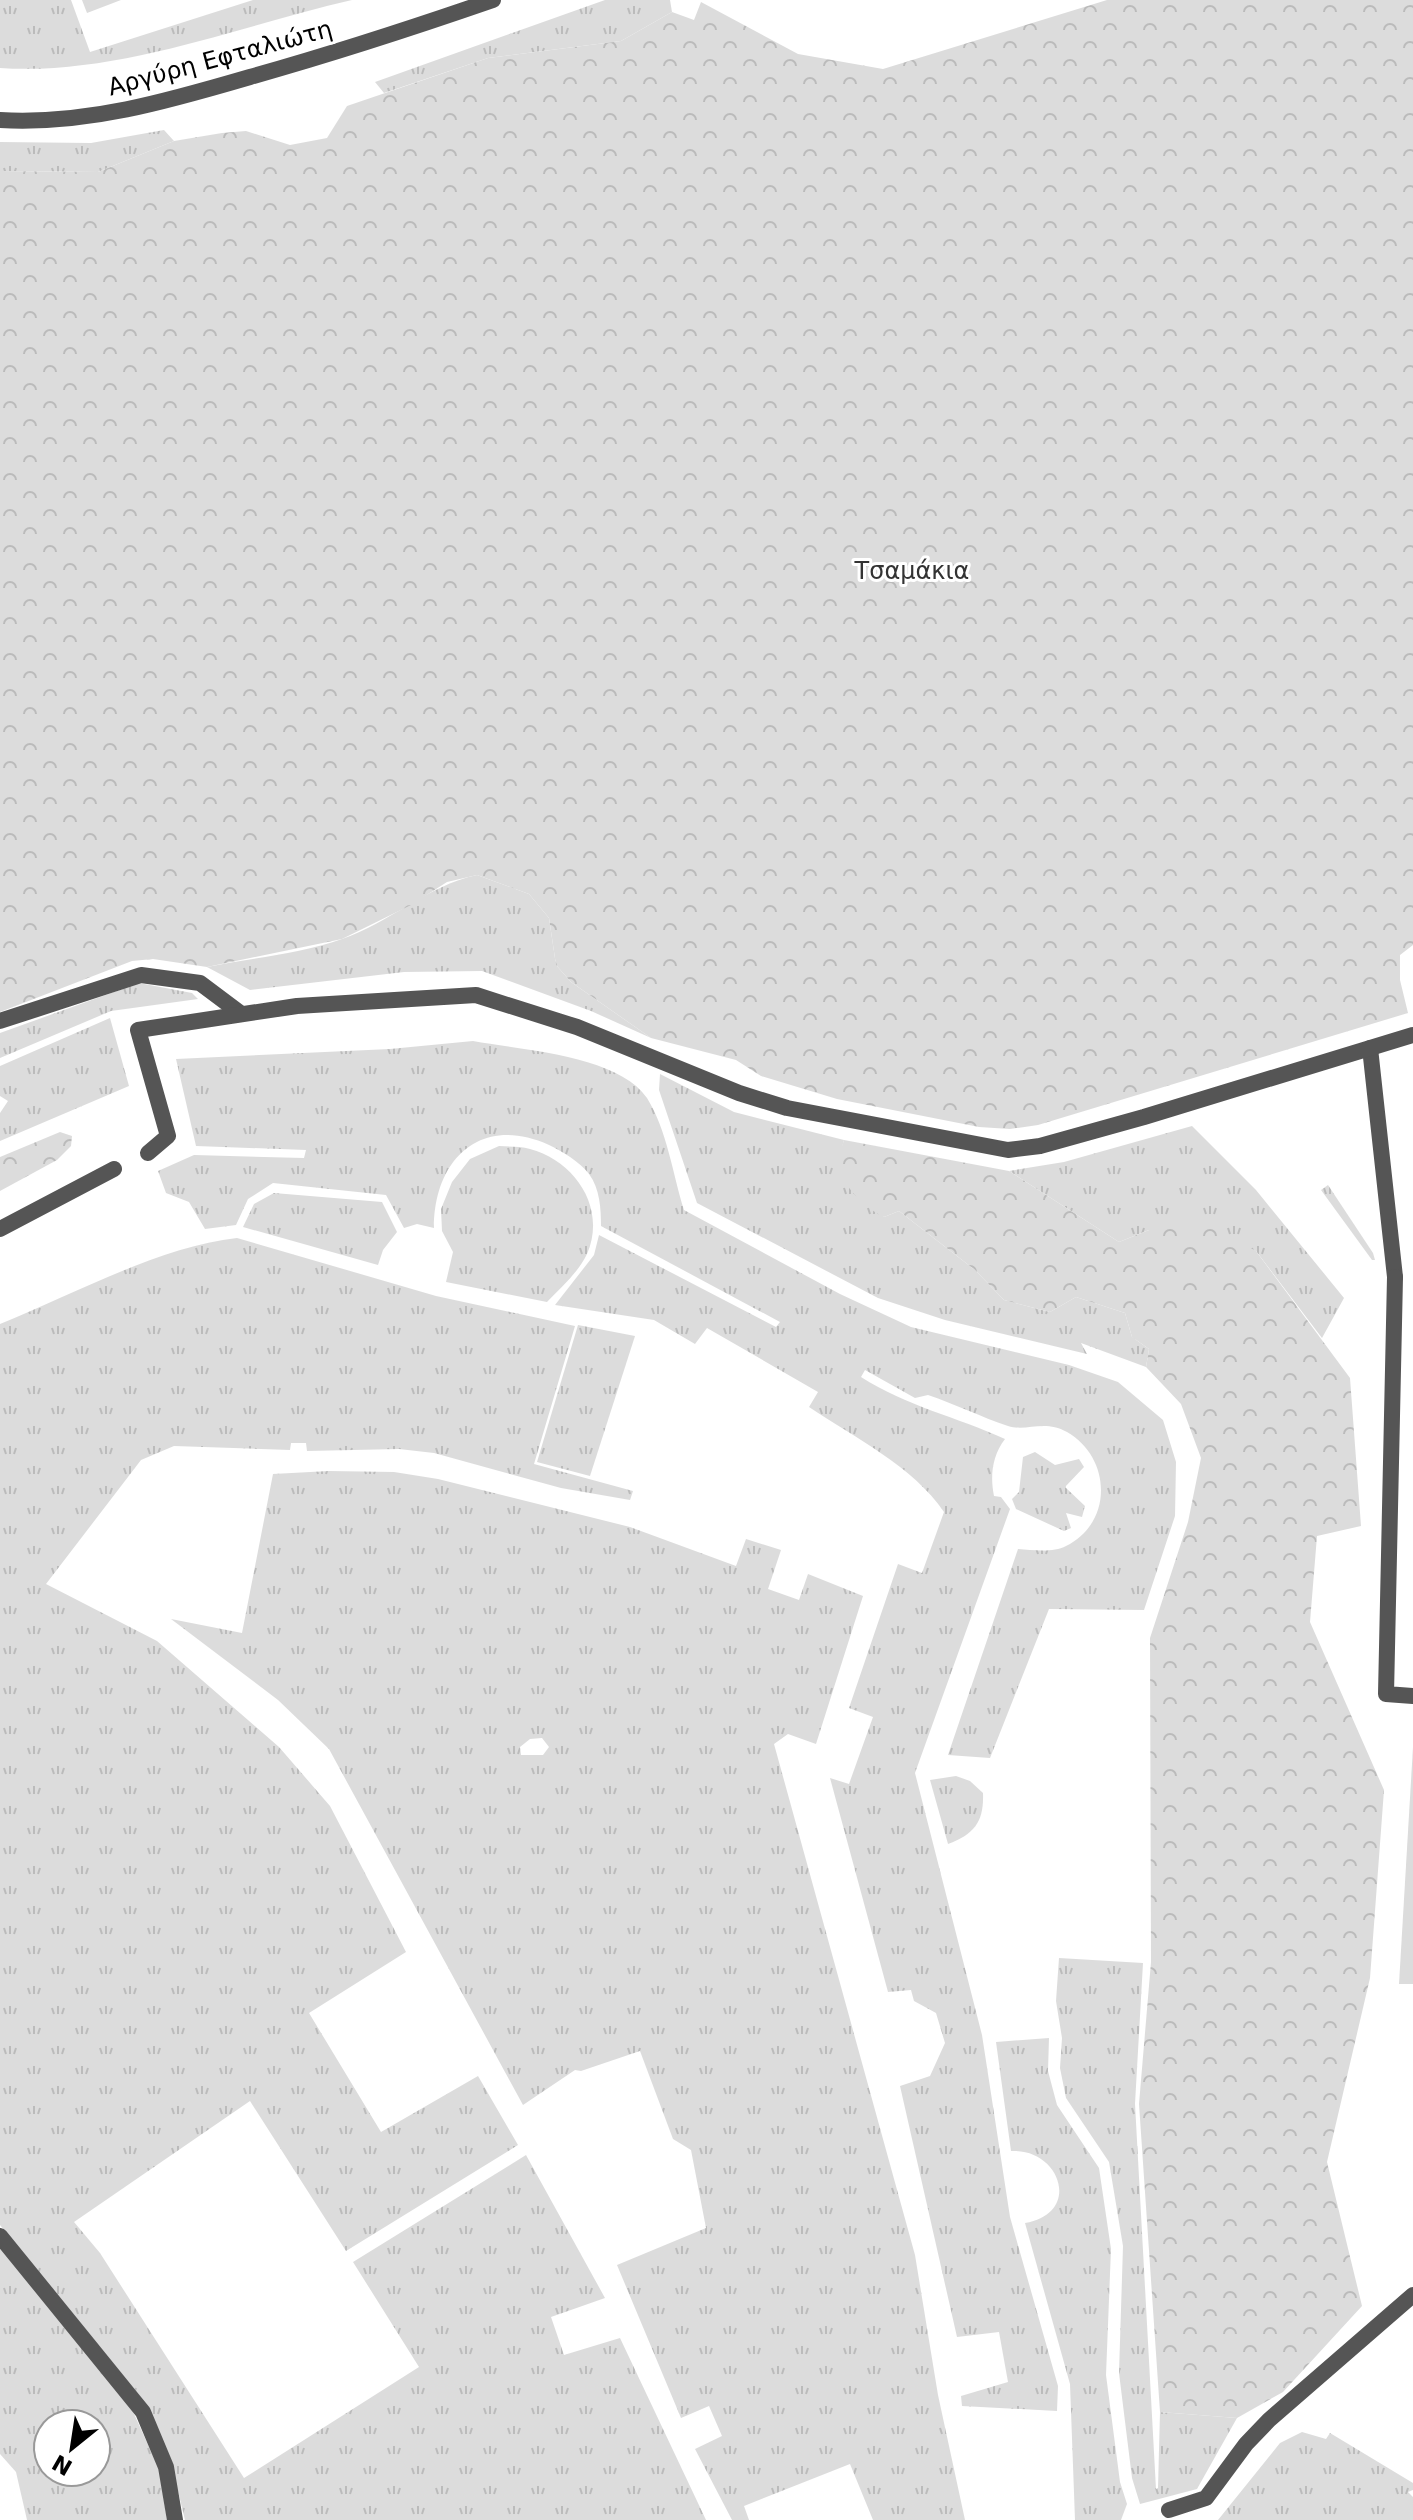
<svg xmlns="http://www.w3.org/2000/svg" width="1413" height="2520" viewBox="0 0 1413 2520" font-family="'DejaVu Sans',sans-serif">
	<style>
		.grass { fill: url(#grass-tufts); fill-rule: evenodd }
		.forest { fill: url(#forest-crowns) }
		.garden { fill: #dcdcdc }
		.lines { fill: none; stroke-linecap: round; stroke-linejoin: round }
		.service { stroke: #555; stroke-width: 16 }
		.minor { stroke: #555; stroke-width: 16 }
		.labels { text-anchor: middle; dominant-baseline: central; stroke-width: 6; stroke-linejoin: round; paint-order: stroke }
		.street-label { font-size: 24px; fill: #000; stroke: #fff }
		.park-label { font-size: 24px; fill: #333; stroke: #fff }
	</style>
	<defs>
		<pattern id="grass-tufts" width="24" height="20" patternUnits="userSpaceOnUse" patternTransform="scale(2)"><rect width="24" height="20" fill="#dcdcdc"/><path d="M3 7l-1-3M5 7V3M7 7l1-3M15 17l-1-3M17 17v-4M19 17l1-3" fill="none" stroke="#bbb"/></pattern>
		<pattern id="forest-crowns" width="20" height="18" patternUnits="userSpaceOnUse" patternTransform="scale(2)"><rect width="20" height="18" fill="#dcdcdc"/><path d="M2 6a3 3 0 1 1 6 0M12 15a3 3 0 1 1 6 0" fill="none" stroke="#bbb"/></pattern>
	</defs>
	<rect width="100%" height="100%" fill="#fff"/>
	<g class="grass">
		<path d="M0,0H71L90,52L253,0H352C239,26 117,76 0,68Z"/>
		<path d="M605,0H670L672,12L621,41L488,58L384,93L375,82Z"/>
		<path d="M164,130L174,141L98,172L0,171V142L91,143Z"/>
		<path d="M477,875L529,894L549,918L556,965L571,982L651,1038L591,1011L482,971L404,972L250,990L207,967C251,958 300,954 342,939C390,923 426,886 477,875Z"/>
		<path d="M139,983L192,993L198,999L111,1011L0,1058V1033Z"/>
		<path d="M110,1018L129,1086L0,1141V1113L8,1101L0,1096V1066Z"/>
		<path d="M473,1041C521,1050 618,1055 647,1098C667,1130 673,1175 684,1210L840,1294L911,1327L1069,1365L1118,1382L1163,1420L1176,1462L1175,1516L1144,1610L1049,1609L990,1758L948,1755L1018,1549C1033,1550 1053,1553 1066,1546C1113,1523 1112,1458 1067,1432C1044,1419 1027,1432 1008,1426C981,1417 955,1404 928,1395L915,1398L865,1370L861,1377C906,1406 957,1417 1005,1439C992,1456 990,1476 994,1496L1001,1497L1010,1509L915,1773L982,2035L1010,2217L1058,2386L1057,2411L962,2406L961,2396L1008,2382L999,2332L957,2337L900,2086L930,2076L945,2043L936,2013L914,2001L911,1990L888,1992L830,1778L849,1784L873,1717L849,1708L898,1564L922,1573L944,1512C913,1466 855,1438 809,1407L818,1392L707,1328L695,1344L654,1320L555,1305L594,1255L599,1235L776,1327L780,1322L601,1226C601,1209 600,1189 589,1174C580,1162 562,1151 549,1145C481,1114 434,1159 434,1228L417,1224L404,1228L386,1195L273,1183L248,1199L236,1225L205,1229L189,1202L166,1193L158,1171L194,1155L304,1158L306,1150L196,1146L176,1059L390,1049Z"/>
		<path d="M660,1074L734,1112L844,1140C832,1183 855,1191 884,1217L899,1211L975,1270L1004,1300L1050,1312L1076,1297L1125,1313L1132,1337L1149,1349L1146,1367L1081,1343L1087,1354L945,1320L878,1298L697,1203L659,1090Z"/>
		<path d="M1192,1126L1256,1190L1344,1298L1322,1338L1256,1251L1149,1230L1119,1242L1009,1171L1064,1162Z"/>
		<path d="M499,1146C509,1147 521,1146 530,1149C575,1161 607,1208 587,1254C578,1273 561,1287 547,1302L446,1282L453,1252L442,1231L441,1209L452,1182L470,1159Z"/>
		<path d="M1328,1185L1373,1253L1375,1260H1372L1321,1190Z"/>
		<path d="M274,1193L382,1202L397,1232L383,1250L378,1265L243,1227L254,1204Z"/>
		<path d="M237,1238L436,1296L575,1326L534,1464L633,1491L630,1500L561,1488L434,1453L399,1449L307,1451L306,1443H291L290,1450L174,1446L141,1460L46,1584L157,1641L279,1747L330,1806L406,1952L309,2013L381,2132L478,2076L518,2145L346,2251L250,2101L74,2222L100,2253L244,2478L419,2367L353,2262L526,2155L605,2298L551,2317L564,2355L620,2338L706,2520H185L178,2491L141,2397L0,2225V1324C72,1295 161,1246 237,1238Z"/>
		<path d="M578,1325L635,1336L590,1476L537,1462Z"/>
		<path d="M1035,1452L1055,1465L1079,1459L1084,1467L1065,1487L1085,1506L1082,1517L1066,1513L1071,1528L1064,1531L1016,1509L1012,1499L1019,1492L1023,1457Z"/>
		<path d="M329,1471L394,1472L438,1479L630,1527L736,1566L746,1539L781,1550L768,1589L799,1600L808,1574L863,1596L816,1744L788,1734L774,1744L915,2255L938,2395L965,2520H873L850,2464L744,2506L749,2520H732L695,2449L722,2436L709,2406L681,2418L617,2265L706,2228L691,2150L673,2139L640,2051L581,2071L575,2070L523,2105L329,1749L278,1700L171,1619L242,1633L273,1474ZM542,1738L549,1747L543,1755H521L520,1747L530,1739Z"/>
		<path d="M956,1776L970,1781L983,1793C984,1821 975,1834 948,1844L930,1780Z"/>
		<path d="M1059,1958L1143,1963L1135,2104L1156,2489L1158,2488L1160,2412L1237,2418L1197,2489L1140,2504L1132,2478L1119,2373L1123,2246L1109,2162L1066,2098L1060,2068L1062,2038L1056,2001Z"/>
		<path d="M1049,2038L1048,2071L1057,2105L1099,2168L1111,2249L1106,2375L1120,2482L1127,2504L1121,2520H1075L1070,2384L1025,2223C1083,2213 1060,2148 1011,2151L996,2042Z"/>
		<path d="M0,2247L130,2405L159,2469L167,2520H27L16,2472L0,2454ZM48,2424H96V2472H48Z"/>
		<path d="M1302,2432L1326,2439L1330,2433L1413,2483V2490L1408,2492L1413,2497V2520H1218L1280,2443Z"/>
	</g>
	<g class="forest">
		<path d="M1107,0H1413V945L1400,955V980L1408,1013L1038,1125L1010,1129L979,1127L837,1099L761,1076L736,1060L651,1038L571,982L556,965L549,918L529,894L477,875L447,882L411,905L342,939L207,967L153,959L132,961L0,1012V171L98,172L174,141L222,133L246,131L290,145L327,138L347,106L488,58L621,41L672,12L694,20L701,2L798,54L883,69Z"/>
		<path d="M60,1132L72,1136L71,1146L57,1160L0,1191V1157Z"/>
		<path d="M844,1140L1009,1171L1119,1242L1149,1230L1198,1219L1256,1251L1350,1378L1361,1526L1317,1536L1310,1622L1384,1790L1370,1978L1327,2162L1362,2306L1283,2392L1237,2418L1160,2412L1139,2104L1151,1962L1150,1638L1188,1522L1201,1458L1181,1404L1146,1367L1149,1349L1132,1337L1125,1313L1076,1297L1050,1312L1004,1300L975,1270L899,1211L884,1217C866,1209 843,1187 838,1165C837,1158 842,1147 844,1140Z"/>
	</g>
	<g class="garden">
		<path d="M82,0H121L87,13Z"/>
		<path d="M1413,1747V1984H1399Z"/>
	</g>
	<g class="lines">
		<g class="service">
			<path d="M0,1021L141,975L200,983L240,1013"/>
			<path d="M1370,1048L1395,1277"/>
			<path d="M148,1153L168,1136L138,1030L297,1006L476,995L577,1027L739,1093L787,1108L1008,1150L1040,1146L1144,1117L1413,1035"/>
			<path d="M0,1229L114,1169"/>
			<path d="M0,2236L143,2412L166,2467L175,2520"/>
			<path d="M1169,2510L1206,2498L1246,2444L1269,2420L1413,2295"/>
		</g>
		<g class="minor">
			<path d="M0,120C86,125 168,101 250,77C332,54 412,28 493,0"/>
			<path d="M1395,1277L1386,1694L1413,1696"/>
		</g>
	</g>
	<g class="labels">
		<g class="street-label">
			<text transform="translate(220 58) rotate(-15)">Αργύρη Εφταλιώτη</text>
		</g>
		<g class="park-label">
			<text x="912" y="571">Τσαμάκια</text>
		</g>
	</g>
	<g transform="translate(72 2448) rotate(210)"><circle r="38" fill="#ffffff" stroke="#999999" stroke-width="2"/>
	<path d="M0-6L14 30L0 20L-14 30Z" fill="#000000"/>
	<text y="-12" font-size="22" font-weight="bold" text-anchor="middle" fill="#000000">N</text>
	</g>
</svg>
